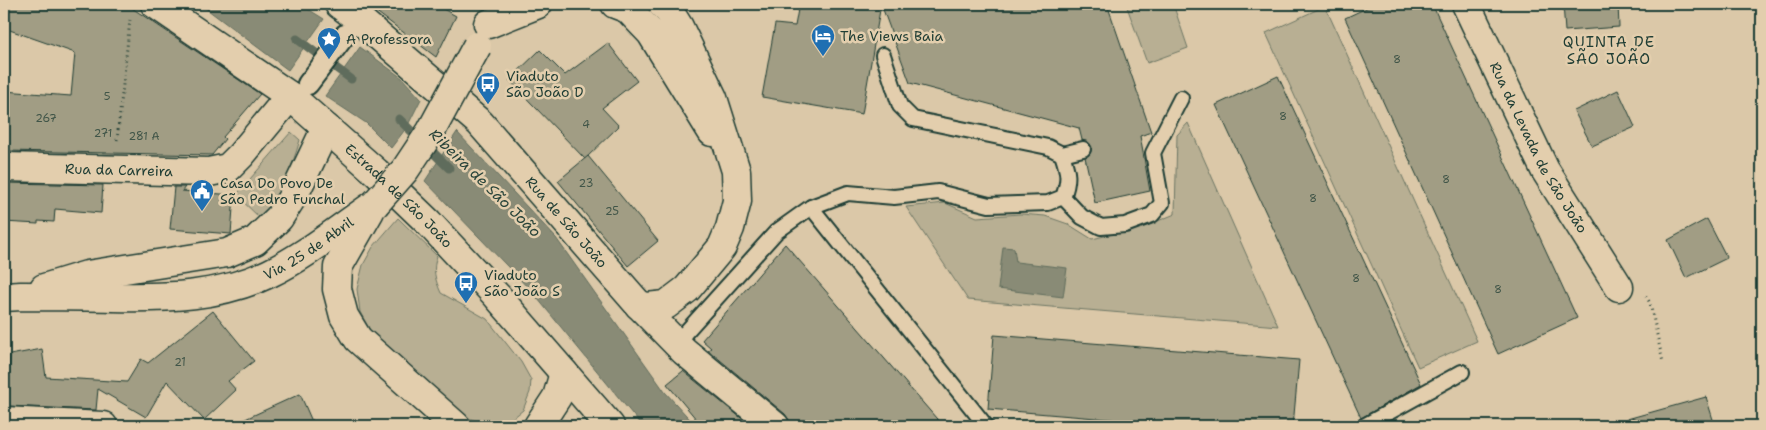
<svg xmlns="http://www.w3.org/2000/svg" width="1766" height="430" viewBox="0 0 1766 430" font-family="'Shantell Sans',sans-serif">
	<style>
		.green { fill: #b8af93; stroke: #6c7664 }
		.water { fill: #898b76; stroke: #5f6c5c }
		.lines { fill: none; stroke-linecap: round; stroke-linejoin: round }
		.stream { stroke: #5f6c5c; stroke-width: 9 }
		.building { fill: #a19d84; stroke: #1f3d34 }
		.service-casing { stroke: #1f3d34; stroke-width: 18 }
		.pedestrian-casing { stroke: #1f3d34; stroke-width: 24 }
		.minor-casing { stroke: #1f3d34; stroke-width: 31 }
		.secondary-casing { stroke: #1f3d34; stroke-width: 31 }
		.path { stroke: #1f3d34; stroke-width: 3; stroke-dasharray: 1 4; stroke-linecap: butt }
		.service { stroke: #e3cead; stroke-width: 14 }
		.pedestrian { stroke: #e3cead; stroke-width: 20 }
		.minor { stroke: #e3cead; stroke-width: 28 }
		.secondary { stroke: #e3cead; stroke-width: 28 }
		.secondary-bridge-casing { stroke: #1f3d34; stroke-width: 31; stroke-linecap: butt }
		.secondary-bridge { stroke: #e3cead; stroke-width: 28 }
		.labels { text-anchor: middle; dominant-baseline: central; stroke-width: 5; stroke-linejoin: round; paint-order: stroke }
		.number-label { font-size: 11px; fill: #405548 }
		.poi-label { font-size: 14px; fill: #1f3d34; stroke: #e3cead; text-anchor: start }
		.street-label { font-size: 14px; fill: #1f3d34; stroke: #e3cead }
		.neighbourhood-label { font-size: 15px; letter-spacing: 1px; fill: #1f3d34; stroke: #e3cead }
		.water-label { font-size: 15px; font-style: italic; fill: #2a453b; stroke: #e3cead }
	</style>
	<rect width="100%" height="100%" fill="#dbc8a8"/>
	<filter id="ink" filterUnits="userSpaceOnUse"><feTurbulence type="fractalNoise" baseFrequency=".02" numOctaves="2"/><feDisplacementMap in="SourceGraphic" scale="10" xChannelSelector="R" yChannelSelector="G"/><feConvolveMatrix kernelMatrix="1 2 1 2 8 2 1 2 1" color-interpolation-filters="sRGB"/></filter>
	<g filter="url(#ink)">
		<g class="green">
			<path d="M1126,4H1173L1188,48L1147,63Z"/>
			<path d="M1325,6L1477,341L1418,367L1266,33Z"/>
			<path d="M1188,123L1278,326L968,300L906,207L945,203L977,217L1021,214L1045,216L1068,224L1092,239L1143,227L1175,214L1177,135Z"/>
			<path d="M291,132L300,140C291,170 281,194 261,219L236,195Z"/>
			<path d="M398,218L437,256C432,270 435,279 441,293L487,319L521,362L531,380L530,392L523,410L508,422L490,426L463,416L377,343L360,312L357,289L363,265L373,247Z"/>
		</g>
		<g class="water">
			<path d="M200,4H300L324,19L288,70Z"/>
			<path d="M360,47L402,78L421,99L407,127L391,148L366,123L325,96Z"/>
			<path d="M457,132L556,238L665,392L696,426H642L533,293L425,181Z"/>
			<path d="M1003,247L1014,248L1016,262L1067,268L1063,297L998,289Z"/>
		</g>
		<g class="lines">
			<g class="stream">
				<path d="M297,39L351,79"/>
				<path d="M399,119L449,168"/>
			</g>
		</g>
		<g class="building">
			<path d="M4,4H126L260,94L223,137L225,139L212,155L7,151L9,133H4V91L71,96L75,53L4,28Z"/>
			<path d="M366,4H434L456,16L436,57Z"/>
			<path d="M799,4H1107L1151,132L1140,136L1150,191L1095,203L1085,157L1089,155L1092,147L1089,143L1082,140L1079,128L910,83L881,4L862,114L762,97L775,24L795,26Z"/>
			<path d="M1375,4H1432L1577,318L1498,354L1345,18Z"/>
			<path d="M1563,4H1618L1619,27L1565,31Z"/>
			<path d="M608,43L637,81L602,108L619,126L585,159L509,80L540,50L565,75Z"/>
			<path d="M1278,76L1421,384L1361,418L1216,105Z"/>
			<path d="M1618,90L1635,127L1592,146L1574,111Z"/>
			<path d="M588,156L658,241L628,266L558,181Z"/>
			<path d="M5,183L103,185L101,213L55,209L54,222L38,221V224L4,222Z"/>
			<path d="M174,187H185L182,191L234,195L231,234L170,229Z"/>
			<path d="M1707,219L1727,258L1686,278L1668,240Z"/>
			<path d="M785,244L943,426H790L789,420L785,414L708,350L711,348L702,340Z"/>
			<path d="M213,311L254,361L228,381L236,390L204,420L167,381L146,417L98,389L96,410L8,406L10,355L42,349L46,377L127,382L141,359L148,363Z"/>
			<path d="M994,335L1299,360L1293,426H1192L988,409Z"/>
			<path d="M683,371L751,426H702L667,384Z"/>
			<path d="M300,394L314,426H230Z"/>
			<path d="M1706,397L1715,426H1628L1627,419Z"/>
		</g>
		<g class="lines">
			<g class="service-casing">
				<g id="service">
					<path d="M1062,154L1083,149"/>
					<path d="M1063,197L1082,217L1101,227L1125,225L1152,215L1162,203L1153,153L1181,98"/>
					<path d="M811,207L986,426"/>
					<path d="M676,343L776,232L811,207L848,193L894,197L938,192L989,205L1048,203L1063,197C1070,179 1068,172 1062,154L1048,147L913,119L900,106L883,55"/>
					<path d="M1364,426L1462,372"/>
				</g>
			</g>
			<g class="pedestrian-casing">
				<path id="pedestrian" d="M308,84L345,35"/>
			</g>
			<g class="minor-casing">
				<g id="minor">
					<path id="s1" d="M1466,4L1545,170L1619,287"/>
					<path id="s2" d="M4,167L209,172L228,168L241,155L290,96"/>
					<path d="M4,421L103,426"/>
				</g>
			</g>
			<g class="secondary-casing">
				<g id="secondary">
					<path id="s3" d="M155,4L290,96L376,172L428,222L497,296L610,426"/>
					<path id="s4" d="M339,4L359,19L480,123L639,305L684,351L775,426"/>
					<path d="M615,4L628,9L651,33L712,132"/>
					<path d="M488,24L538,4"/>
					<path d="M370,211L338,267L337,289L344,316L358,339L456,426"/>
					<path d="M44,288L87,275L227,253L255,241L279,218L295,193L326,128"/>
					<path id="s5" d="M4,297L21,296C52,296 82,296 113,297C167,298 220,297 270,273C307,255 341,227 375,204"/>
					<path d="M639,305L647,307L666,305L687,289L722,247L730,228L737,201L736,171L713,98L679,27L669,11L662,4"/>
					<path d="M538,426L557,397L564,373"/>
				</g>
			</g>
			<g class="path">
				<path d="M117,140L130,20"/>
				<path d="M1646,296L1650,303L1663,362"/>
			</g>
			<use href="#service" class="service"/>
			<use href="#pedestrian" class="pedestrian"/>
			<use href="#minor" class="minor"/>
			<use href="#secondary" class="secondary"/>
			<g class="secondary-bridge-casing">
				<path id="secondary-bridge" d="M375,204L405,170L431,131L477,46"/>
			</g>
			<use href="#secondary-bridge" class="secondary-bridge"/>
		</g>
	</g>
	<defs>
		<g id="hotel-pin" transform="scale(1.25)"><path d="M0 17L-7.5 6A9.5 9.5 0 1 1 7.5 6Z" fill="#1f6fb2" stroke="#e3cead"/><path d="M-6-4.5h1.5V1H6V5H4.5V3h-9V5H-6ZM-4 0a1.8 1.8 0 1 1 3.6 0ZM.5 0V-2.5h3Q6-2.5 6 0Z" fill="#fff"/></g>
		<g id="sight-pin" transform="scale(1.25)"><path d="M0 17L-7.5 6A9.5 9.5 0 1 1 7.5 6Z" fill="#1f6fb2" stroke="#e3cead"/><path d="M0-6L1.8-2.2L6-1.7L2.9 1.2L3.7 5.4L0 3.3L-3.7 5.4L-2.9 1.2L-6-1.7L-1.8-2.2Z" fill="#fff"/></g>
		<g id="bus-pin" transform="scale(1.25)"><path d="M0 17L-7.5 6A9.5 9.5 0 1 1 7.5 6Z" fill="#1f6fb2" stroke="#e3cead"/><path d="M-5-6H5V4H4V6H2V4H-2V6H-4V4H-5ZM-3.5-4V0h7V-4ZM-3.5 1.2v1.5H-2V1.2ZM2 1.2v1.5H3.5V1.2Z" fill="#fff"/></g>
		<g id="civic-pin" transform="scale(1.25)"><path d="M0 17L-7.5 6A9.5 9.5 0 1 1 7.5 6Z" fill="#1f6fb2" stroke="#e3cead"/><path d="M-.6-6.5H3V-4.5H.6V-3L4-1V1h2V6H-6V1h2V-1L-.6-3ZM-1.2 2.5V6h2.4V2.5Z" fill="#fff"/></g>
	</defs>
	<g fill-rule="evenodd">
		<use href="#hotel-pin" x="823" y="36"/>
		<use href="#sight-pin" x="329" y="39"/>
		<use href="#bus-pin" x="488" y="84"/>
		<use href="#civic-pin" x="202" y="191"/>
		<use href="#bus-pin" x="466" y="283"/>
	</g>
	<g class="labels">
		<g class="number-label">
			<text x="1397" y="59">8</text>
			<text x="107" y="96">5</text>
			<text x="1283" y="116">8</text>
			<text x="46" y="118">267</text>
			<text x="586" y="124">4</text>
			<text x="103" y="133">271</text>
			<text x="144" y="136">281 A</text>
			<text x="1446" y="179">8</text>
			<text x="586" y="183">23</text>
			<text x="1313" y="198">8</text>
			<text x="612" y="211">25</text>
			<text x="1356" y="278">8</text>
			<text x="1498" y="289">8</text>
			<text x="180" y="362">21</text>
		</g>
		<g class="poi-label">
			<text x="840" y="36">The Views Baia</text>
			<text x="346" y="39">A Professora</text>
			<text x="506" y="76">Viaduto<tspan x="506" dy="16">São João D</tspan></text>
			<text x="220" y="183">Casa Do Povo De<tspan x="220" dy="16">São Pedro Funchal</tspan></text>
			<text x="484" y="275">Viaduto<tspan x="484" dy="16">São João S</tspan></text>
		</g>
		<g class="street-label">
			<text stroke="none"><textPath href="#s1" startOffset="161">Rua da Levada de São João</textPath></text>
			<text stroke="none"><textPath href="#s2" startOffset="115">Rua da Carreira</textPath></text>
			<text stroke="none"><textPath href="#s3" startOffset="311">Estrada de São João</textPath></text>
			<text stroke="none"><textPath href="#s4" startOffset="316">Rua de São João</textPath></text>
			<text stroke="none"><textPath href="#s5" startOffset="315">Via 25 de Abril</textPath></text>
		</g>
		<g class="neighbourhood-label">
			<text x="1609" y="42">QUINTA DE<tspan x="1609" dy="17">SÃO JOÃO</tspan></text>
		</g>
		<g class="water-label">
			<text transform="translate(485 183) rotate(44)">Ribeira de São João</text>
		</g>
	</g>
	<rect width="1766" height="430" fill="none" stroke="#e3cead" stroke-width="20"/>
	<rect x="10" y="10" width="1746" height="410" fill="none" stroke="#1f3d34" stroke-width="2" filter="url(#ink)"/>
</svg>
